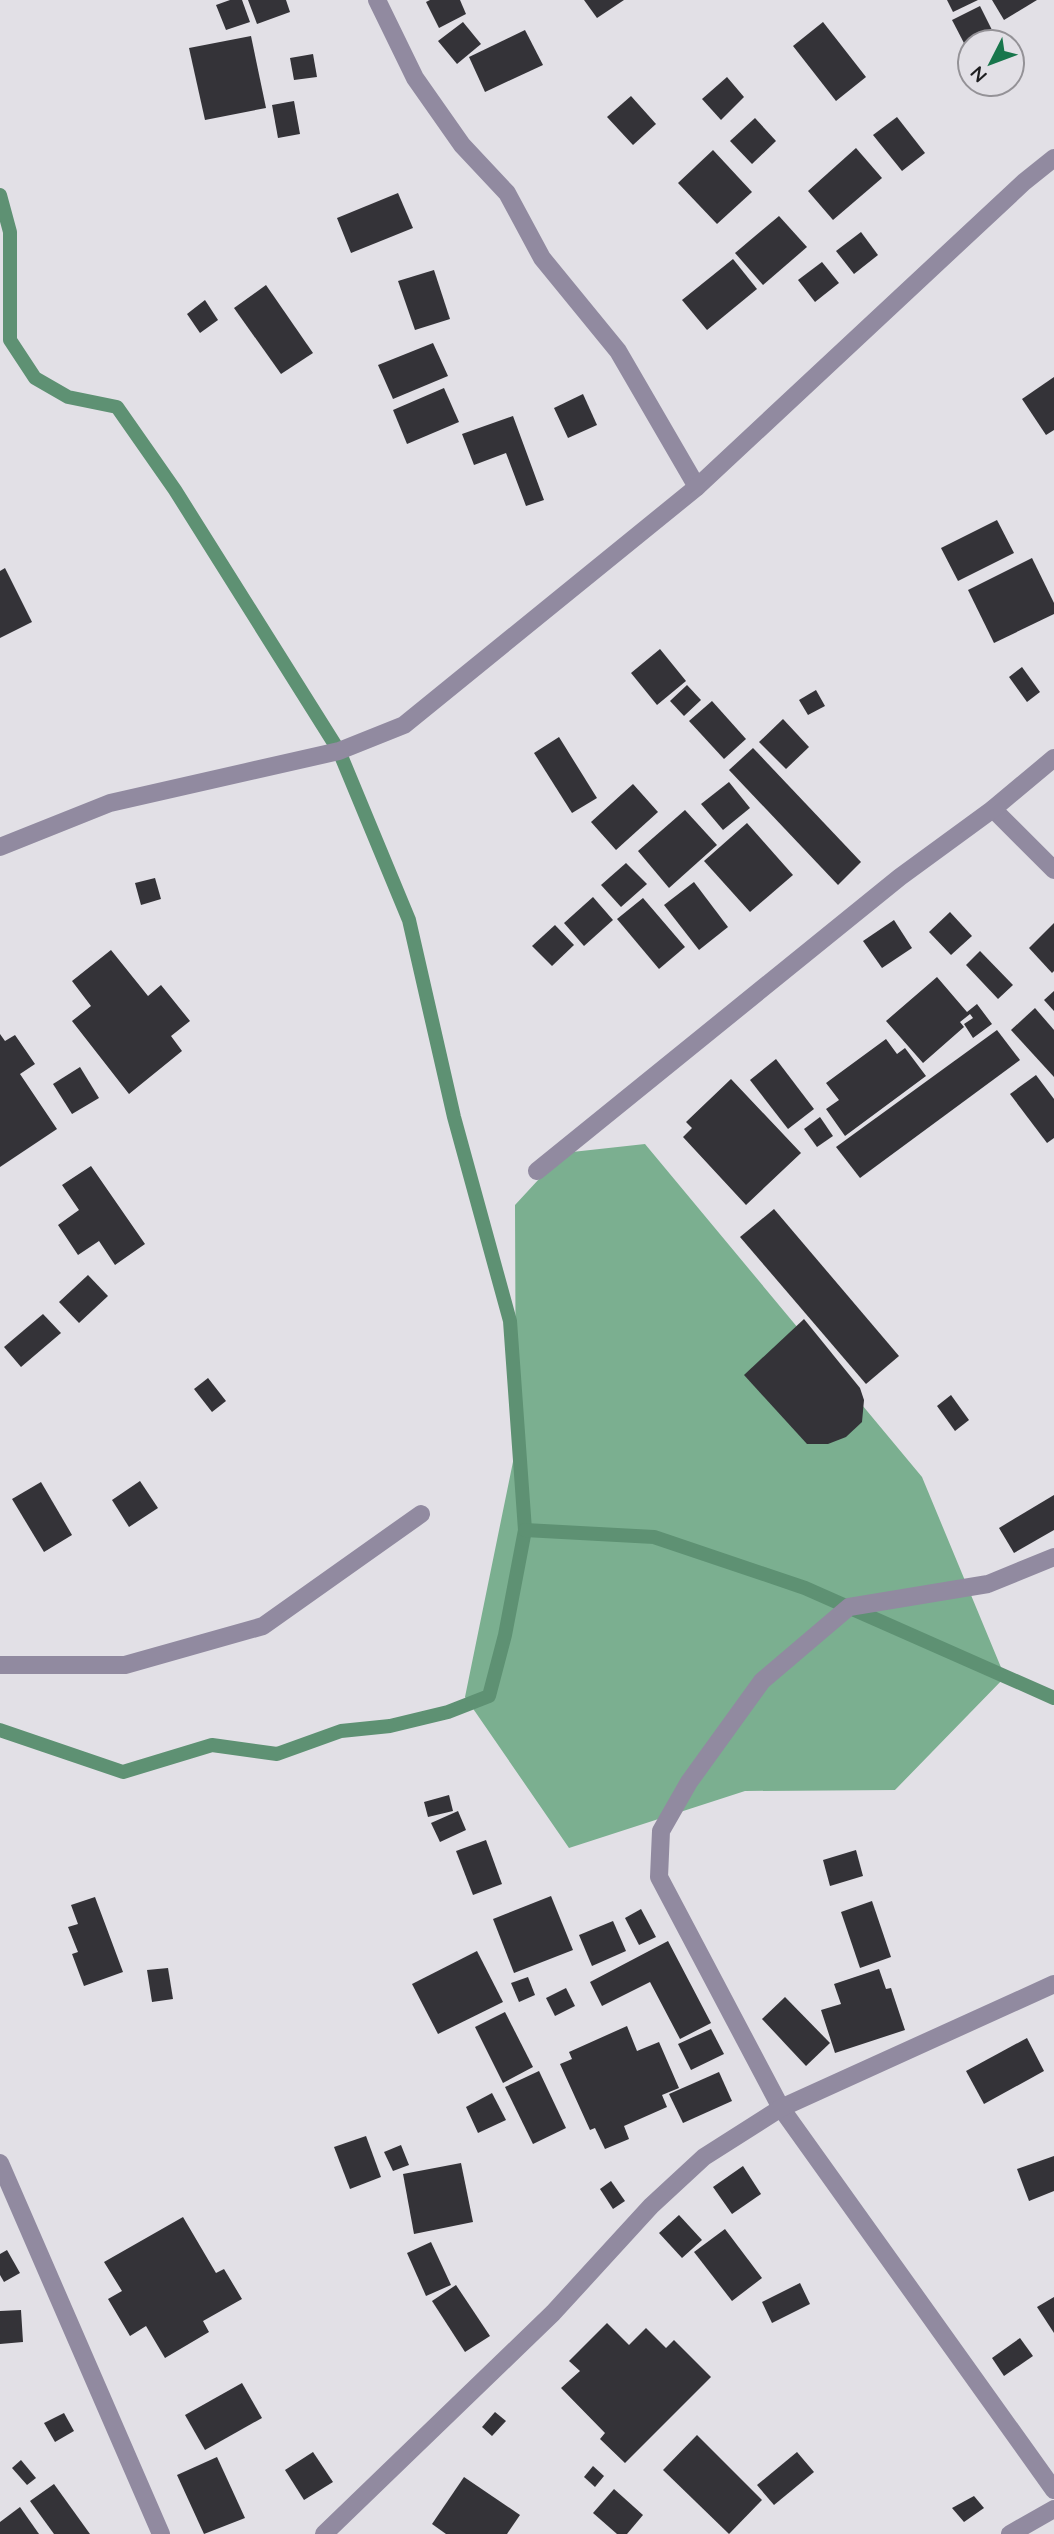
<svg xmlns="http://www.w3.org/2000/svg" width="1054" height="2534" viewBox="0 0 1054 2534" font-family="Quicksand,sans-serif">
	<style>
		.forest { fill: #7baf90 }
		.lines { fill: none; stroke-linecap: round; stroke-linejoin: round }
		.stream { stroke: #5e9173; stroke-width: 14 }
		.building { fill: #343338 }
		.minor { stroke: #918aa0; stroke-width: 18 }
	</style>
	<rect width="100%" height="100%" fill="#e2e0e6"/>
	<path class="forest" d="M645,1144L922,1477L1005,1677L895,1790L745,1791L569,1848L465,1697L516,1447L515,1205L563,1153Z"/>
	<g class="lines">
		<g class="stream">
			<path d="M0,195L10,232V340L35,378L68,397L117,407L175,490L339,751L409,920L454,1117L510,1321L525,1530L505,1635L489,1696L448,1712L390,1726L341,1731L277,1754L212,1745L123,1772L0,1730"/>
			<path d="M525,1530L654,1537L805,1588L1054,1698"/>
		</g>
	</g>
	<g class="building">
		<path d="M230,0H242L250,22L226,30L216,5Z"/>
		<path d="M248,0H286L290,12L257,24Z"/>
		<path d="M430,0H460L466,14L439,28L426,2Z"/>
		<path d="M584,0H624L597,18Z"/>
		<path d="M947,0H978L953,12Z"/>
		<path d="M992,0H1037L1004,20Z"/>
		<path d="M980,6L993,32L965,45L952,20Z"/>
		<path d="M463,22L481,44L457,64L438,41Z"/>
		<path d="M823,22L866,77L836,101L793,46Z"/>
		<path d="M525,30L543,65L485,92L469,57Z"/>
		<path d="M251,36L266,108L205,120L189,48Z"/>
		<path d="M313,54L317,77L294,80L290,58Z"/>
		<path d="M727,77L744,97L721,120L702,99Z"/>
		<path d="M631,96L656,124L633,145L607,117Z"/>
		<path d="M294,101L300,134L278,138L272,105Z"/>
		<path d="M897,117L925,153L902,171L873,135Z"/>
		<path d="M755,118L776,141L752,164L730,141Z"/>
		<path d="M856,148L882,178L833,220L808,191Z"/>
		<path d="M713,150L752,192L717,224L678,183Z"/>
		<path d="M398,193L413,228L351,253L337,218Z"/>
		<path d="M779,216L807,247L763,285L735,253Z"/>
		<path d="M861,232L878,255L854,274L836,251Z"/>
		<path d="M733,259L757,289L707,330L682,300Z"/>
		<path d="M822,262L839,283L815,302L798,280Z"/>
		<path d="M434,270L450,319L415,330L398,281Z"/>
		<path d="M266,285L313,353L281,374L234,308Z"/>
		<path d="M205,300L218,320L200,333L187,314Z"/>
		<path d="M433,343L448,376L393,399L378,365Z"/>
		<path d="M1054,377V430L1046,435L1022,399Z"/>
		<path d="M444,388L459,422L407,444L393,410Z"/>
		<path d="M583,394L597,425L568,438L554,408Z"/>
		<path d="M513,416L544,500L526,506L506,453L474,465L462,434Z"/>
		<path d="M997,520L1014,553L958,581L941,548Z"/>
		<path d="M1032,558L1054,603V614L994,643L968,590Z"/>
		<path d="M5,568L32,622L0,638V571Z"/>
		<path d="M660,649L686,681L657,705L631,673Z"/>
		<path d="M1022,667L1040,692L1027,702L1009,677Z"/>
		<path d="M687,685L701,700L684,716L670,701Z"/>
		<path d="M816,690L825,706L808,715L799,700Z"/>
		<path d="M712,701L746,739L724,759L689,721Z"/>
		<path d="M783,719L809,747L786,769L759,742Z"/>
		<path d="M559,737L597,798L572,813L534,753Z"/>
		<path d="M753,748L861,862L838,885L729,770Z"/>
		<path d="M729,782L750,808L723,830L701,804Z"/>
		<path d="M633,784L658,812L616,850L591,822Z"/>
		<path d="M685,810L717,845L669,888L638,851Z"/>
		<path d="M747,823L793,875L750,912L704,861Z"/>
		<path d="M626,863L647,884L621,907L601,885Z"/>
		<path d="M155,878L161,899L141,905L135,883Z"/>
		<path d="M694,882L728,927L699,950L664,905Z"/>
		<path d="M593,897L613,920L584,946L564,923Z"/>
		<path d="M643,898L685,947L659,969L617,919Z"/>
		<path d="M950,912L972,936L951,955L929,932Z"/>
		<path d="M894,920L912,948L882,968L863,941Z"/>
		<path d="M1054,923V971L1052,973L1029,948Z"/>
		<path d="M555,925L574,945L552,966L532,946Z"/>
		<path d="M111,950L148,996L161,985L190,1021L171,1036L182,1051L129,1094L72,1021L91,1006L72,981Z"/>
		<path d="M980,951L1013,985L998,999L966,965Z"/>
		<path d="M937,977L967,1012L977,1004L992,1024L973,1038L964,1024L973,1018L970,1014L960,1022L964,1027L923,1063L886,1021Z"/>
		<path d="M1054,991V1011L1044,1000Z"/>
		<path d="M1035,1008L1054,1030V1077L1011,1030Z"/>
		<path d="M997,1030L1020,1060L860,1178L836,1147Z"/>
		<path d="M0,1034L5,1041L15,1035L35,1064L20,1074L57,1129L0,1167Z"/>
		<path d="M886,1039L897,1054L905,1048L926,1076L845,1136L826,1109L839,1100L826,1083Z"/>
		<path d="M776,1059L814,1109L788,1129L750,1080Z"/>
		<path d="M80,1067L99,1098L72,1114L53,1084Z"/>
		<path d="M1036,1075L1054,1099V1138L1047,1143L1010,1094Z"/>
		<path d="M731,1079L801,1153L746,1205L683,1137L692,1128L686,1122Z"/>
		<path d="M820,1117L833,1136L817,1147L804,1129Z"/>
		<path d="M91,1166L145,1244L115,1265L99,1241L78,1255L58,1225L79,1210L62,1185Z"/>
		<path d="M774,1209L899,1356L866,1384L740,1237Z"/>
		<path d="M88,1275L108,1296L79,1323L59,1302Z"/>
		<path d="M43,1314L61,1333L21,1367L4,1347Z"/>
		<path d="M804,1319L860,1388L864,1400L862,1422L846,1437L828,1444H807L744,1375Z"/>
		<path d="M208,1378L226,1401L212,1412L194,1389Z"/>
		<path d="M951,1395L969,1420L955,1431L937,1406Z"/>
		<path d="M140,1481L158,1508L129,1527L112,1500Z"/>
		<path d="M41,1482L72,1535L44,1552L12,1499Z"/>
		<path d="M1054,1495V1530L1014,1553L999,1528Z"/>
		<path d="M449,1795L453,1811L428,1817L424,1802Z"/>
		<path d="M458,1811L466,1830L440,1842L431,1823Z"/>
		<path d="M486,1840L502,1884L473,1895L456,1851Z"/>
		<path d="M856,1850L863,1876L830,1886L823,1860Z"/>
		<path d="M551,1896L573,1950L514,1973L493,1919Z"/>
		<path d="M95,1897L123,1972L84,1986L72,1954L78,1952L68,1927L78,1924L71,1905Z"/>
		<path d="M872,1901L891,1957L860,1968L841,1912Z"/>
		<path d="M641,1909L656,1937L639,1945L625,1918Z"/>
		<path d="M613,1921L626,1951L592,1966L579,1935Z"/>
		<path d="M668,1941L711,2023L680,2039L650,1982L602,2006L590,1982Z"/>
		<path d="M477,1951L503,2002L438,2034L412,1984Z"/>
		<path d="M168,1968L173,1999L152,2002L147,1970Z"/>
		<path d="M879,1969L886,1989L891,1988L905,2030L835,2053L821,2010L841,2004L834,1984Z"/>
		<path d="M528,1977L535,1995L519,2002L511,1983Z"/>
		<path d="M566,1988L575,2006L555,2016L546,1998Z"/>
		<path d="M785,1997L830,2043L806,2066L762,2019Z"/>
		<path d="M505,2012L533,2067L503,2083L475,2027Z"/>
		<path d="M627,2026L637,2051L659,2042L679,2088L662,2095L667,2107L624,2126L629,2139L605,2149L595,2128L590,2130L560,2064L572,2059L569,2052Z"/>
		<path d="M711,2029L724,2054L691,2070L678,2044Z"/>
		<path d="M1027,2038L1044,2071L984,2104L966,2071Z"/>
		<path d="M539,2071L566,2128L533,2144L505,2087Z"/>
		<path d="M719,2072L732,2101L683,2123L669,2094Z"/>
		<path d="M492,2093L506,2120L478,2133L466,2107Z"/>
		<path d="M366,2136L381,2177L350,2189L334,2147Z"/>
		<path d="M401,2145L409,2165L393,2171L384,2152Z"/>
		<path d="M1054,2156V2191L1029,2201L1017,2169Z"/>
		<path d="M461,2163L473,2222L414,2234L403,2174Z"/>
		<path d="M743,2166L761,2194L732,2214L713,2187Z"/>
		<path d="M611,2181L625,2201L613,2209L600,2189Z"/>
		<path d="M679,2215L702,2240L682,2258L659,2233Z"/>
		<path d="M183,2217L216,2273L224,2269L242,2299L203,2321L209,2332L165,2358L146,2326L130,2336L108,2299L122,2291L104,2262Z"/>
		<path d="M725,2229L762,2278L732,2301L694,2252Z"/>
		<path d="M431,2242L451,2285L426,2296L407,2253Z"/>
		<path d="M7,2250L20,2273L4,2282L0,2275V2254Z"/>
		<path d="M800,2283L810,2304L772,2323L762,2302Z"/>
		<path d="M456,2285L490,2336L465,2352L432,2301Z"/>
		<path d="M1054,2297V2333L1037,2307Z"/>
		<path d="M21,2310L23,2342L0,2344V2311Z"/>
		<path d="M607,2323L629,2345L646,2328L666,2348L674,2340L711,2377L625,2463L600,2439L605,2433L561,2388L580,2371L569,2361Z"/>
		<path d="M1020,2338L1033,2356L1004,2376L992,2358Z"/>
		<path d="M242,2383L262,2418L205,2450L185,2415Z"/>
		<path d="M495,2412L506,2421L492,2436L482,2427Z"/>
		<path d="M64,2413L74,2431L55,2442L44,2423Z"/>
		<path d="M697,2435L762,2500L729,2534L663,2470Z"/>
		<path d="M313,2452L333,2482L304,2500L285,2470Z"/>
		<path d="M797,2452L814,2472L774,2505L757,2485Z"/>
		<path d="M217,2457L245,2518L204,2534L177,2475Z"/>
		<path d="M21,2460L36,2478L27,2485L12,2468Z"/>
		<path d="M593,2466L604,2476L595,2487L584,2477Z"/>
		<path d="M464,2477L520,2515L507,2534H446L432,2524Z"/>
		<path d="M54,2484L90,2534H54L30,2501Z"/>
		<path d="M614,2489L643,2515L627,2534H617L593,2513Z"/>
		<path d="M974,2496L984,2508L964,2522L952,2508Z"/>
		<path d="M20,2507L39,2534H0V2522Z"/>
	</g>
	<g class="lines">
		<g class="minor">
			<path d="M377,0L415,78L462,145L507,193L542,258L618,351L697,487"/>
			<path d="M993,809L1054,870"/>
			<path d="M0,847L110,803L339,751L404,725L697,487L1024,182L1054,158"/>
			<path d="M537,1171L900,877L993,809L1054,758"/>
			<path d="M1054,1557L988,1584L849,1607L762,1681L689,1782L661,1831L659,1877L781,2108L1054,2490"/>
			<path d="M0,1665H125L263,1626L421,1514"/>
			<path d="M0,2163L161,2534"/>
			<path d="M324,2534L553,2313L651,2206L704,2157L781,2108L1054,1984"/>
			<path d="M1010,2534L1054,2509"/>
		</g>
	</g>
	<g transform="translate(991 63) rotate(228)"><circle r="33" fill="#e2e0e6" stroke="#949297" stroke-width="2"/>
	<path d="M0-5L12 26L0 18L-12 26Z" fill="#18764c"/>
	<text y="-10" font-size="19" font-weight="bold" text-anchor="middle" fill="#1e1e20">N</text>
	</g>
</svg>
